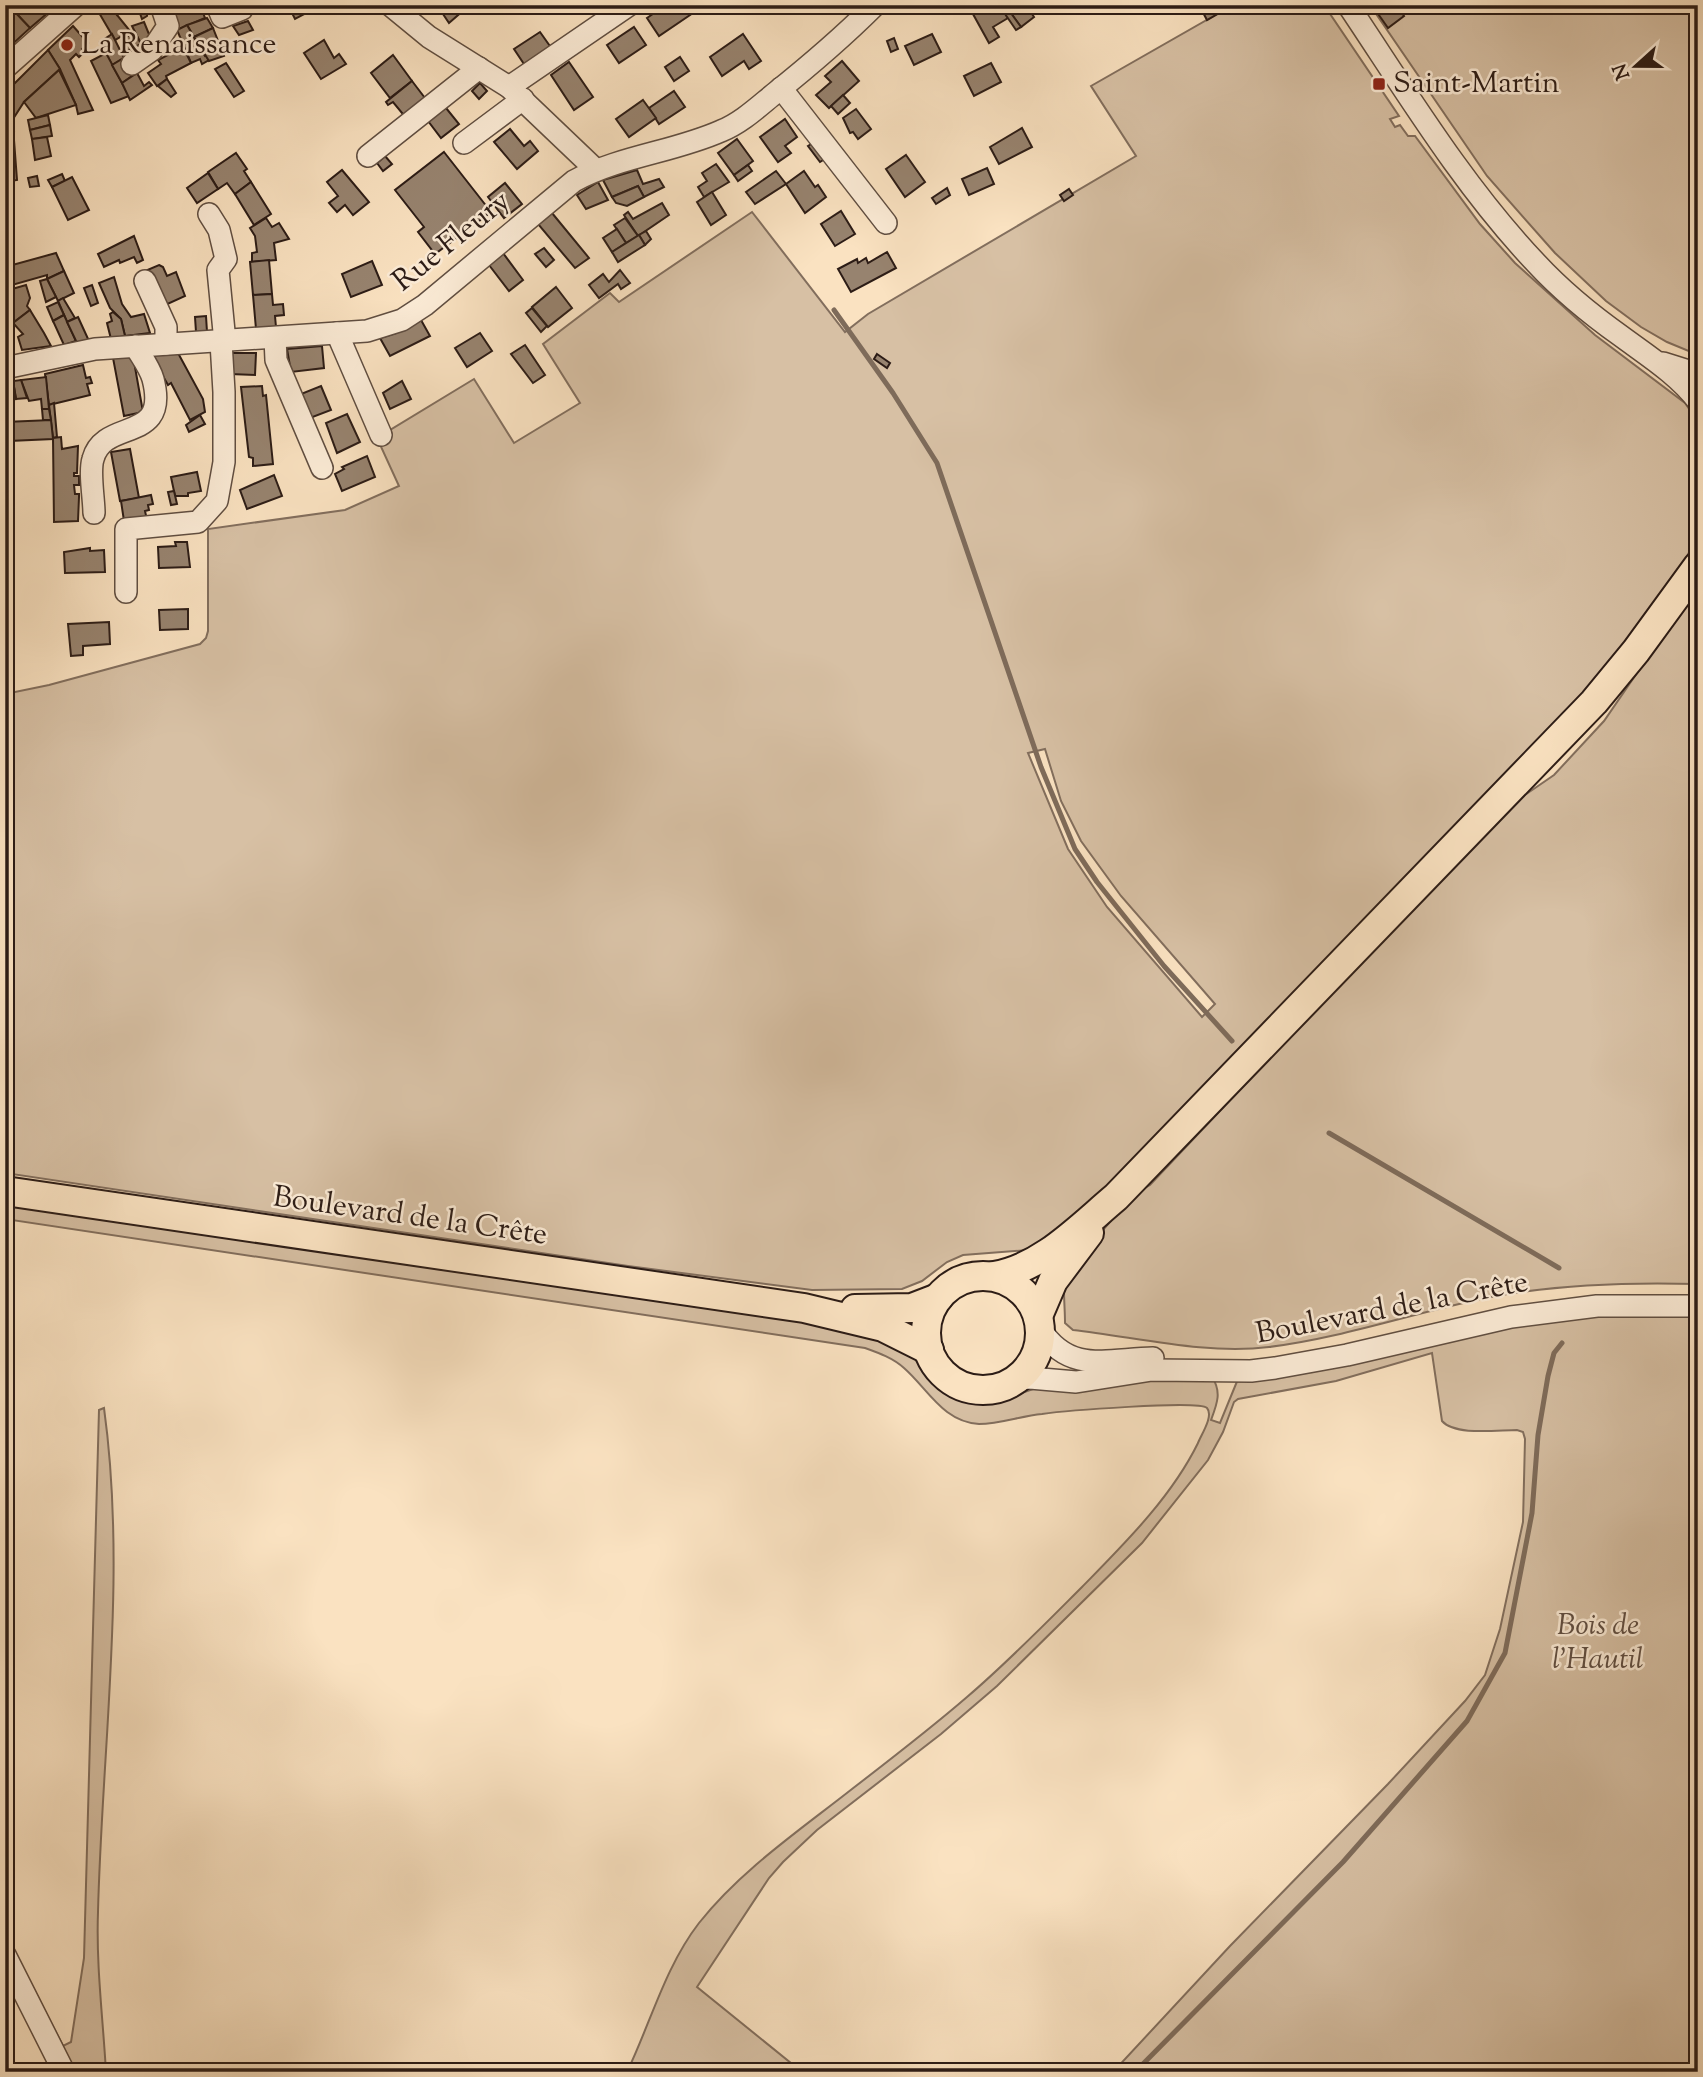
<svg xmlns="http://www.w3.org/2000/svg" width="1703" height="2077" viewBox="0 0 1703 2077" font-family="'Sorts Mill Goudy',serif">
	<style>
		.green { fill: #d7c0a4; stroke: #826e5d; stroke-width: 2; fill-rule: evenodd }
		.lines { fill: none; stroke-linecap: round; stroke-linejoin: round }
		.stream { stroke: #7e6b5a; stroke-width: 5 }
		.building { fill: #97836f; stroke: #2c1c16; stroke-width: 2 }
		.minor-casing { stroke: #604e41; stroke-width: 24 }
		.major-casing { stroke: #2c1c16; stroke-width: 32 }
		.minor { stroke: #fcecd7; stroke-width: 21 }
		.major { stroke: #fae2c1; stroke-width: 28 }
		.poi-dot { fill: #8f2418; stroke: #fcecd7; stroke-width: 2.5 }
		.labels { text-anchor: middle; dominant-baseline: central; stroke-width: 5; stroke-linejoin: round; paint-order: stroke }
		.poi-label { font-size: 30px; fill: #2c1c16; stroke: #fcecd7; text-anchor: start }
		.street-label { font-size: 30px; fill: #2c1c16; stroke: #fcecd7 }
		.park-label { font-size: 30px; font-style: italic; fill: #5f4d41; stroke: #fcecd7 }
	</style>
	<rect width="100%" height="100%" fill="#fae2c1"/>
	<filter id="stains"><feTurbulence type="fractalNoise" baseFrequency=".00286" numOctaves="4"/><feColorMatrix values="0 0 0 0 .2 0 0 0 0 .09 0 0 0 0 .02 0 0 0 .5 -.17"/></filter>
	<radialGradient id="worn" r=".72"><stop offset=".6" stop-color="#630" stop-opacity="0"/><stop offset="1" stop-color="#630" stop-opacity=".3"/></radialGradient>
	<g class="green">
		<path d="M1233,5H1324L1399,116L1390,119L1395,127L1400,125L1408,136H1415L1480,224L1515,263L1595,335L1685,403L1694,416L1698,425V535L1681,568L1608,667L1471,812L1078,1220L1029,1250L963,1255L947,1262L922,1281L902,1289L812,1290L628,1266L5,1173V694L49,685L200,644L206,638L208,631V529L345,510L399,486L377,438L474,379L514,443L580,403L543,344L610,293L619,302L752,212L845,332L868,314L1136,156L1091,86ZM1045,749L1061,801L1081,841L1121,896L1215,1004L1202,1017L1107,907L1068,849L1028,753Z"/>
		<path d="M1370,5H1698V351L1691,352L1667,342L1641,327L1606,301L1555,253L1487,176Z"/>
		<path d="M1698,584V1284C1627,1282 1556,1284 1486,1298C1413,1313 1342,1338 1269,1347C1206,1355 1136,1337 1073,1330L1065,1323C1065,1312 1064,1301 1064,1290C1064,1268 1121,1211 1137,1192L1150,1185L1506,808L1554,775L1604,721Z"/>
		<path d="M5,1201L763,1314L880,1336L917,1359L927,1376L940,1389L959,1400L979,1404L995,1402L1042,1386L1134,1377H1212C1222,1392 1217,1404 1211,1420L1220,1423L1238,1379L1563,1316L1698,1312V2072H1113L1230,1946L1388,1784L1465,1701L1485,1675L1500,1629L1523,1522L1525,1439L1523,1432L1517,1430C1497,1430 1455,1436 1442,1421L1432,1353L1336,1381L1238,1399L1234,1402L1223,1432L1208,1460L1142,1543L997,1686L941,1734L817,1830L783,1862L769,1878L697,1987L802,2072H627C651,2022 665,1967 699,1923C741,1870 800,1830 852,1789C891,1759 930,1729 967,1697C1007,1663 1045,1624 1082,1587C1124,1544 1171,1498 1198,1443C1201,1435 1214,1416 1207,1408C1198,1400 1062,1411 1042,1414C1021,1416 1000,1424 979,1424C943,1422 928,1389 904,1368C893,1358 879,1353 865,1348L5,1219Z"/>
		<path d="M104,1408C127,1574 102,1746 98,1912C96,1965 103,2019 106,2072H70L5,1938V1933L63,2046L71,2042L84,1958L99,1410Z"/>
	</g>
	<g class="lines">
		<g class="stream">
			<path d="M834,310L893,393L937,463L1041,767L1075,849L1097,882L1164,966L1232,1041"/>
			<path d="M1329,1133L1559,1268"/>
			<path d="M1135,2072L1343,1862L1467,1721L1505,1653L1532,1513L1538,1435L1548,1376L1554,1353L1562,1343"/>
		</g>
	</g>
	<g class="building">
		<path d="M21,5H57L30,28L13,10Z"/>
		<path d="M97,5H109L130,31L115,40L95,6Z"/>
		<path d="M109,5H132L117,15Z"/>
		<path d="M137,5H148L147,16L142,19Z"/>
		<path d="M189,5H200L205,18L177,30L171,12Z"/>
		<path d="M288,5H314L316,8L295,19Z"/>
		<path d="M437,5H462L465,9L449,23Z"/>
		<path d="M666,5H688L693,13L659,36L647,18Z"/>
		<path d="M988,5H999L1008,18L993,27L999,37L989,43L973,14Z"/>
		<path d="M1005,5H1026L1034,17L1021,27Z"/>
		<path d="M1005,5L1021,27L1016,30L1001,8Z"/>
		<path d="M1199,5H1224L1226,9L1207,20Z"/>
		<path d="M1377,5H1396L1404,16L1388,28L1374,8Z"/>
		<path d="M13,10L30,28L5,51V14Z"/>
		<path d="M207,18L213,28L194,37L187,25Z"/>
		<path d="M248,21L253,30L239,35L233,26Z"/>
		<path d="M144,22L151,39L141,44L132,26Z"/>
		<path d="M187,25L205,56L207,55L209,60L202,64L200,59L191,63L177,30Z"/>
		<path d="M73,26L88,43L82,49L84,52L79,57L76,54L70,60L93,110L78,114L76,105L60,69L48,50Z"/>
		<path d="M634,27L646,45L619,63L607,45Z"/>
		<path d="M213,28L224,56L209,61L194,37Z"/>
		<path d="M135,32L141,44L127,51L122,40Z"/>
		<path d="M540,32L552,49L526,67L514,49Z"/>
		<path d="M112,34L124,58L112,65L100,42Z"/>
		<path d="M743,34L761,61L749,69L744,61L722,76L710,57Z"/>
		<path d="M932,34L941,52L914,65L905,46Z"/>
		<path d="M894,38L898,49L891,52L887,41Z"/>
		<path d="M324,40L334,58L339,54L346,64L321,79L304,53Z"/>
		<path d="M183,47L191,63L166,76L167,79L157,86L148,73L161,64L158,60Z"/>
		<path d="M48,50L60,69L24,102L13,119H5V93Z"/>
		<path d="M106,53L129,96L111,103L91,61Z"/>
		<path d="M393,55L412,81L390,98L371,73Z"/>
		<path d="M680,57L689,71L674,81L665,67Z"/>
		<path d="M122,59L132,76L122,83L112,65Z"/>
		<path d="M842,61L859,81L829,108L816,95L831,82L825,76Z"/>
		<path d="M569,62L593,97L574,110L551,75Z"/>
		<path d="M226,63L244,91L234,97L215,69Z"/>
		<path d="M991,63L1001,82L974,96L964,76Z"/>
		<path d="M59,70L76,105L36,118L24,102Z"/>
		<path d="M137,73L144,86L149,82L152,85L130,100L122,83Z"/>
		<path d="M167,79L176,93L171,97L158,86Z"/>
		<path d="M412,81L428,102L407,119L393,102L388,105L386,102Z"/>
		<path d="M480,83L487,91L479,99L472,91Z"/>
		<path d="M674,91L685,107L659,124L649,108Z"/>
		<path d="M843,95L850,103L838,114L831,106Z"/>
		<path d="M643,100L656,118L629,137L616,119Z"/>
		<path d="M442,103L459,124L441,138L425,117Z"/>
		<path d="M856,109L871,129L858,139L853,132L850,133L843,118Z"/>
		<path d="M48,115L50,125L30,130L28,120Z"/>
		<path d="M5,119H13L14,131L5,132Z"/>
		<path d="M785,119L797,137L785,146L791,153L778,162L760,137Z"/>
		<path d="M50,125L52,136L32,139L30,130Z"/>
		<path d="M1022,128L1032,147L999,164L990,147Z"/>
		<path d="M510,129L524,146L530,141L538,151L517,169L494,142Z"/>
		<path d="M14,131V140L5,142V132Z"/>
		<path d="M47,137L51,156L35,160L32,139Z"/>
		<path d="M737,139L753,161L734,175L718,153Z"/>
		<path d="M14,140L17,180L5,182V142Z"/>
		<path d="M816,141L828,157L820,162L808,146Z"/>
		<path d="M444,152L491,212L435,254L418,232L424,227L395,190Z"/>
		<path d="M236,153L247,169L244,171L251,182L235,194L227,183L218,189L208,172Z"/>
		<path d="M906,155L925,182L905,197L886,169Z"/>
		<path d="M385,156L392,164L383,171L377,163Z"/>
		<path d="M716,164L729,182L704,197L698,187L707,181L702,173Z"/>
		<path d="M748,165L752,171L738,181L734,175Z"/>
		<path d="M987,168L994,184L969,195L962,179Z"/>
		<path d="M342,170L369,202L353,215L345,205L337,212L329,203L338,196L327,182Z"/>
		<path d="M637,170L643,184L659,179L664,187L644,197L638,186L612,197L603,180Z"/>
		<path d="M776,171L786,184L755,204L746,192Z"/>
		<path d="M804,171L815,187L818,185L826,197L805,213L786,184Z"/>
		<path d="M208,173L218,189L197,203L187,188Z"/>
		<path d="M62,174L65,181L52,187L48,180Z"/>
		<path d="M37,176L39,186L30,187L28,178Z"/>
		<path d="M72,177L89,210L68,220L52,187Z"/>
		<path d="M251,182L271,214L254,225L235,194Z"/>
		<path d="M598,182L608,200L586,209L577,195Z"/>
		<path d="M505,183L522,204L504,218L488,197Z"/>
		<path d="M638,186L644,197L627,206L616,203L612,197Z"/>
		<path d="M947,188L950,195L936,204L932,198Z"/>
		<path d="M1069,189L1073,195L1064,201L1060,195Z"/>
		<path d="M712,192L726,215L711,225L697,202Z"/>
		<path d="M662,203L669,215L638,236L624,215L628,212L633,219Z"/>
		<path d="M841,211L855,234L835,246L821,224Z"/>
		<path d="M552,213L589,258L575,268L538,224Z"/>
		<path d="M266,218L272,227L279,223L289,239L274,243L276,260L252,262V253L257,252L255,236L250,228Z"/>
		<path d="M625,218L638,236L626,243L614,225Z"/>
		<path d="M617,229L626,243L612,252L603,238Z"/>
		<path d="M646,231L651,239L645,245L639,235Z"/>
		<path d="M639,235L645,245L618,262L612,252Z"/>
		<path d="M134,236L143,260L137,263L134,257L120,263L119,260L104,267L98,254Z"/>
		<path d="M544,248L554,260L546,267L535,254Z"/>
		<path d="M887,252L896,268L851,292L838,269L857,259L858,263L866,258L868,263Z"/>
		<path d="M56,253L64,271L47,279V275L5,287V267Z"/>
		<path d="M503,253L523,280L509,291L489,265Z"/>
		<path d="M269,260L272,294L253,295L250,262Z"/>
		<path d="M372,261L382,285L351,297L342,274Z"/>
		<path d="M159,265L163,267L167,276L176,272L185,296L161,307L145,271Z"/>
		<path d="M620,270L630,283L621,289L618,284L599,298L589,285L603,274L609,282Z"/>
		<path d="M64,271L74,293L58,301L47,279Z"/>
		<path d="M114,277L122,304L131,317L144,314L150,333L125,336L121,319L110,308L99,283Z"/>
		<path d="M47,279L56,297L46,302L40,281Z"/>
		<path d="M26,285L30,298L27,306L30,310L5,329V291Z"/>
		<path d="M92,285L98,303L91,306L84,288Z"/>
		<path d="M556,287L572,308L548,327L532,307Z"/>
		<path d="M272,294L273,305L283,304L284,315L275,316L276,327L256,329L253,295Z"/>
		<path d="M63,298L75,318L67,322L58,301Z"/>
		<path d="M58,302L64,315L53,321L47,307Z"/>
		<path d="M532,308L547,326L541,332L526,313Z"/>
		<path d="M30,310L44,333L51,346L22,350L18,337L23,334L13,323Z"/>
		<path d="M113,312L121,319L125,336L111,339L107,323L112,321L110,314Z"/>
		<path d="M64,315L76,341L64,345L53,321Z"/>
		<path d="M206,316L207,332H196L195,317Z"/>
		<path d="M78,317L89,341L77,343L67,322Z"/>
		<path d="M421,320L430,336L390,356L380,338L396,333Z"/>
		<path d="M480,333L492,351L467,367L455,348Z"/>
		<path d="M525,345L545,375L533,383L511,354Z"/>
		<path d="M322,346L324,368L291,372L287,349Z"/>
		<path d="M178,353L203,399L205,412L190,420L171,383L168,385L151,355Z"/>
		<path d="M229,353H256L255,375L230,374Z"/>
		<path d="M877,354L890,363L887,368L874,359Z"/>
		<path d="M133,356L143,412L124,416L113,358Z"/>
		<path d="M83,365L86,378L90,377L92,383L87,384L90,395L49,405L45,374Z"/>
		<path d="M46,377L49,409H42L41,399L29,401L21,380Z"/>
		<path d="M21,380L27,398L16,399L13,381Z"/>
		<path d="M13,381L16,399L5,400L10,382Z"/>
		<path d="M402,381L411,399L390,409L383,393Z"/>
		<path d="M262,386L263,396L266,395L273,464L253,466V458L249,457L241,387Z"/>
		<path d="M321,386L331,410L310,418L301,394Z"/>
		<path d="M54,403L57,437L53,438L49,405Z"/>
		<path d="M42,409H49L51,420H43Z"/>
		<path d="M347,414L360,442L337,453L326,423Z"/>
		<path d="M200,415L205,424L189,432L186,425Z"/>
		<path d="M51,420L53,439L9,441L11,461L5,462V422Z"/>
		<path d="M61,437L62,449L78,446L77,473H74V476H79V485H74L75,494H79V497L78,521L54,522L53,438Z"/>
		<path d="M130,449L139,498L120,501L111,452Z"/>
		<path d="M367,456L375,477L342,491L335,474L344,469L342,467Z"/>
		<path d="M197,472L201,491L188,493V496H175L171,477Z"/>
		<path d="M274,475L282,496L247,509L240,490Z"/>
		<path d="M174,491L177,504L171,505L168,492Z"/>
		<path d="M151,495L153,504L148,505L149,510L145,511L147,520L124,521L121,501Z"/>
		<path d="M175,542H187L190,567L159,568L158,547L176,546Z"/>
		<path d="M90,548V551L104,550L105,572L65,573L64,552Z"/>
		<path d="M188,609V629L160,630L159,610Z"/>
		<path d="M109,622L110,644L83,646V655L71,656L68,624Z"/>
	</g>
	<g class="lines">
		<g class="minor-casing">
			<g id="minor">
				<path d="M217,5L222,17L242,9"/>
				<path d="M390,5L429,37L509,87L596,170"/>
				<path d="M1348,5C1407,93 1463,186 1536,263C1561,290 1590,314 1621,336C1648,356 1677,374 1698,401"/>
				<path d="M132,64L152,50L168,26L161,5"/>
				<path d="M5,68L76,5"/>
				<path d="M509,87L629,5"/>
				<path d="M781,88L886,223"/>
				<path d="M464,143L523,99"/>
				<path d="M368,156L479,68"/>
				<path d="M209,214L219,230L226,259L218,270L225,342"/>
				<path d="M145,281L166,327V344"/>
				<path d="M337,333L381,435"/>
				<path d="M275,338L276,360L322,468"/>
				<path d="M1663,363L1698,374"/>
				<path d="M5,368L95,349L367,331L402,320L425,305L574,181C620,156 674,152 721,131C741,123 758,107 774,94C809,66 843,37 875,5"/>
				<path d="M94,513C94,499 89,472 93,459C104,417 170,445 153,379C150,368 141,356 135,346"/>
				<path d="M126,592V529L198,522L217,501L224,462V392L221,342"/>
				<path d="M1041,1330C1070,1374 1107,1359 1153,1358"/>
				<path d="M1017,1379L1030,1378L1076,1382L1152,1370L1251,1371L1275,1368L1347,1355L1511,1317L1597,1306H1698"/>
				<path d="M5,1955L64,2072"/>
			</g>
		</g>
		<g class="major-casing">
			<g id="major">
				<path d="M5,1191L804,1308L883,1327L929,1350"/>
				<path d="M994,1276C1042,1268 1079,1228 1116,1197L1594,702L1636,651L1698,566"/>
				<circle cx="983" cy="1333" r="57"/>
				<path d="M855,1309L912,1308L938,1298"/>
				<path d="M1038,1316L1053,1281L1089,1233"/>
			</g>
		</g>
		<use href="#minor" class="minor"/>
		<use href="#major" class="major"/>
	</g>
	<g class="poi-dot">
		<circle cx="67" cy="45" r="7"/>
		<rect x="1372" y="77" width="14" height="14" rx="3.5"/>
	</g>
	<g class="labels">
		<g class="poi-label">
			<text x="81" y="45">La Renaissance</text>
			<text x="1393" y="84">Saint-Martin</text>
		</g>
		<g class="street-label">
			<text transform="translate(452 242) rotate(-39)">Rue Fleury</text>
			<text transform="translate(410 1217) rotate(8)">Boulevard de la Crête</text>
			<text transform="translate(1392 1309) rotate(-11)">Boulevard de la Crête</text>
		</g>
		<g class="park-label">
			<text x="1598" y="1626">Bois de<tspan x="1598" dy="34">l'Hautil</tspan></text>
		</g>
	</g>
	<rect width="1703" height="2077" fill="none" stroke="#fae2c1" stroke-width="28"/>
	<rect x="7" y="7" width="1689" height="2063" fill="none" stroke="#2c1c16" stroke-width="3.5"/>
	<rect x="14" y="14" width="1675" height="2049" fill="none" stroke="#2c1c16" stroke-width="2"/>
	<g transform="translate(1636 66) rotate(249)" stroke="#fcecd7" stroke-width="5" paint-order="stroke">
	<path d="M0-5L12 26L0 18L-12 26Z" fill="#2c1c16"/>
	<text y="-10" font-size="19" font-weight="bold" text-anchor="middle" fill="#2c1c16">N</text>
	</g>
	<rect width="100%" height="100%" filter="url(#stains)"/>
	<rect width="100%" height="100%" fill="url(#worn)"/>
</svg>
